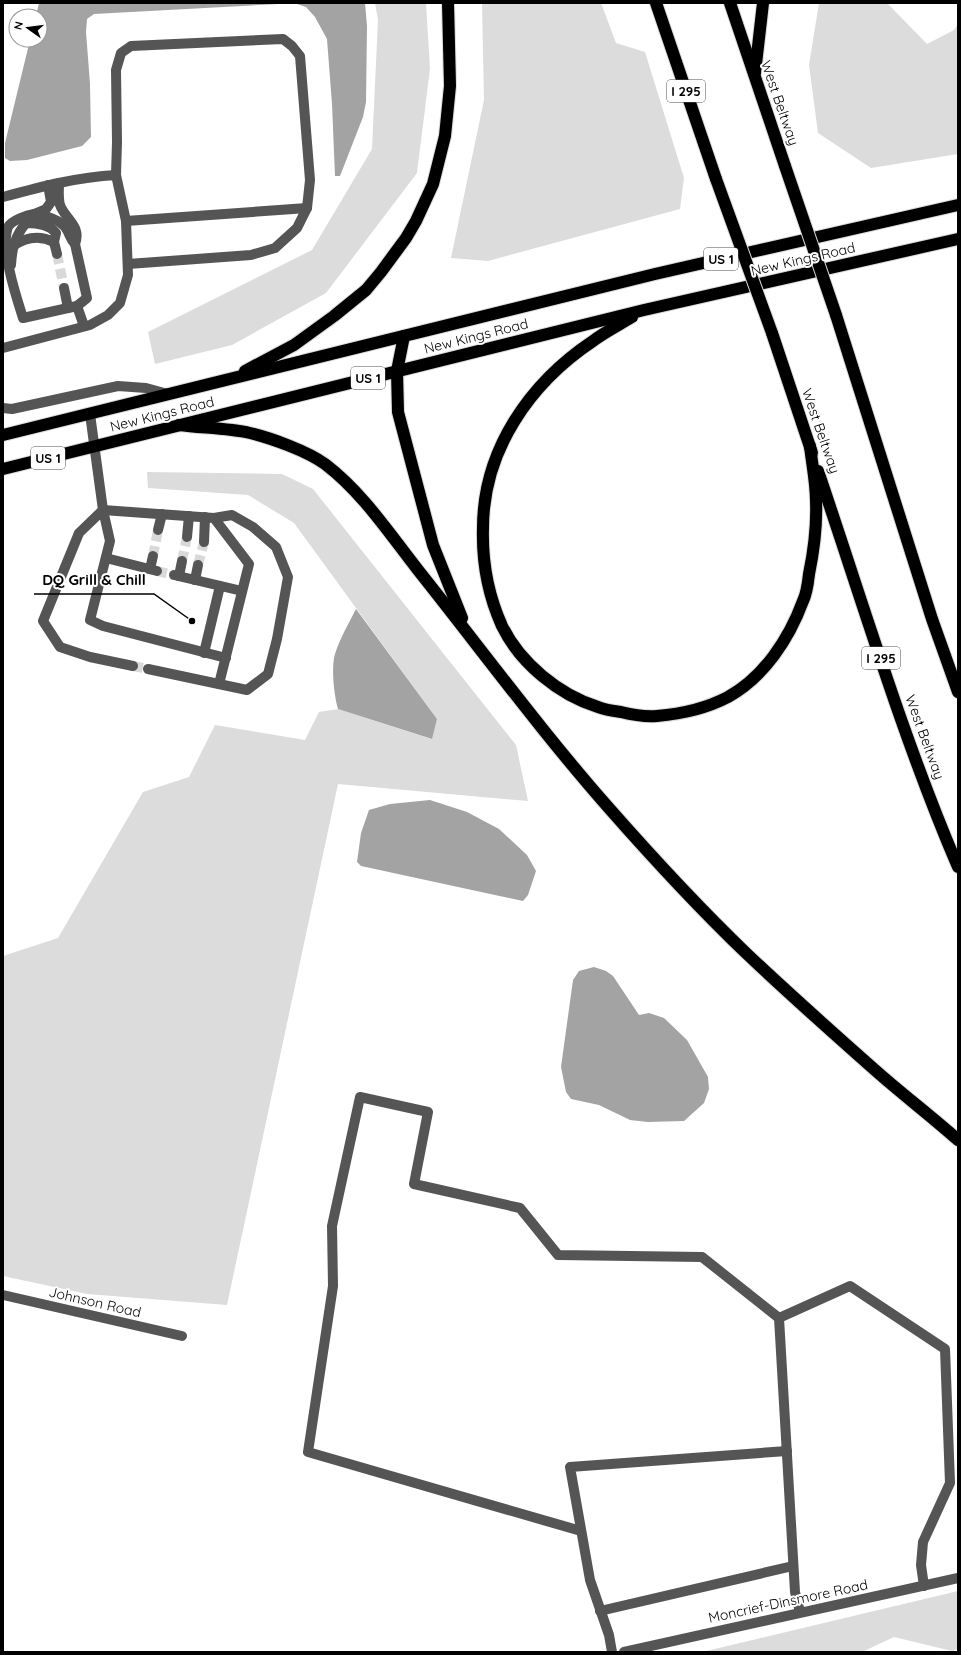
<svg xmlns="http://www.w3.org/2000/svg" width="961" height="1655" viewBox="0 0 961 1655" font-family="Quicksand,sans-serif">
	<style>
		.green { fill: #dcdcdc }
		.water { fill: #a3a3a3 }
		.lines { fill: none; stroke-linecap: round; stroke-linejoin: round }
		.minor-tunnel { stroke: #d9d9d9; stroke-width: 10; stroke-dasharray: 10 5; stroke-linecap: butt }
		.highway-casing { stroke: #dbdbdb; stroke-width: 14 }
		.minor { stroke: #555; stroke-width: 10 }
		.highway { stroke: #000; stroke-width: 12 }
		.highway-bridge-casing { stroke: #dbdbdb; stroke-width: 14; stroke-linecap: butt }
		.highway-bridge { stroke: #000; stroke-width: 12 }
		.labels { text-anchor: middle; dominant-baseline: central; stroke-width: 4; stroke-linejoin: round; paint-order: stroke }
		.shield { fill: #fff; stroke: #4c4c4c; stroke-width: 1 }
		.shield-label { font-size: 13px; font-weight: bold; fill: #000 }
		.street-label { font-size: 14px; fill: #000; stroke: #fff }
		.leader { fill: none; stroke: #000; stroke-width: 1.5 }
		.callout-dot { fill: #000; stroke: #fff; stroke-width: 1.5 }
		.callout-label { font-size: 15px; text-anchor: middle; font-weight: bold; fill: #000; stroke: #fff; stroke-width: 4; stroke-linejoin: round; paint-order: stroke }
	</style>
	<rect width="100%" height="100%" fill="#fff"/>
	<g class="green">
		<path d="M375,3H426L430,69L417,173L326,293L232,345L155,364L148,332L312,250L372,149L378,20Z"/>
		<path d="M482,3H601L616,43L645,52L684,178L680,209L488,261L451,258L484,100Z"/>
		<path d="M819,3H887L927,44L954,30L958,24V154L871,168L818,133L809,65Z"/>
		<path d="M147,472L282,474L313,489L516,745L528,801L338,784L227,1305L87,1294L3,1276V956L58,938L143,792L189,777L215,725L305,740L319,712L338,709L431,739L437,719L294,523L248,495L148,488Z"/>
		<path d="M958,1591V1649L952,1651L894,1637L862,1652H702Z"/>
	</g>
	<g class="water">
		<path d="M39,3H365L367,26L366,102L363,117L340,176H335L332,104L327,39L315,17L306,7L297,4H279L94,14L87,19L86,32L90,84L91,137L82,146L27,160L10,161L5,158V143L30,40H40V16H36Z"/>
		<path d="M356,609L437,719L432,739L338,709C334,695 331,667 335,654C340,638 349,623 356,609Z"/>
		<path d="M430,800L467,812L499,829L527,855L536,871L528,895L523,901L361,866L357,862L361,833L369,810L390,804Z"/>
		<path d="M594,967L606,971L613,976L639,1015L649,1013L664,1018L687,1040L708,1077L709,1089L704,1103L684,1121L648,1122L630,1120L599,1105L571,1099L566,1092L561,1067L573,980L579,971Z"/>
	</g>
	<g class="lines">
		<g class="minor-tunnel">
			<path d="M57,254L64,288"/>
			<path d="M153,556L158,530"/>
			<path d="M182,561L187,537"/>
			<path d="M198,565L204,542"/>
			<path d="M157,571L174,575"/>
			<path d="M133,666L148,669"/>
		</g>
		<g class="highway-casing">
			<g id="highway">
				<path d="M656,3L716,179"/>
				<path d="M730,3L785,166"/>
				<path d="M755,73L763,3"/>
				<path d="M836,315L932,619L958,692"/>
				<path d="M632,317C619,325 605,332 593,341C530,383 483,450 483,528C482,562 488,595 502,626C520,663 559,695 598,707C605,710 613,711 621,712C633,715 645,717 657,716C681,714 707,708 728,697C764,677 789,639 803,601C807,593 808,583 809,574C814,550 817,525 816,501C816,483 812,464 810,446"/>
				<path d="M772,333L812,453"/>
				<path d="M404,336L397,371L398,412L433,545L462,618"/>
				<path d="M245,371L294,345L334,316L366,290L381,272L406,238L416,221L433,184L445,136L450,86L448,3"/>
				<path d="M179,425C202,428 228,428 250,433C271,438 307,451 325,464C362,492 389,533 418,570C481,649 541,731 608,807C652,857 698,907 746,953C788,993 832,1032 875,1070C902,1094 931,1116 958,1140"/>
				<path d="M3,435L655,274L958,205"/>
				<path d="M3,469L644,310L958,239"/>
				<path d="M818,471C863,603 903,739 958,867"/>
			</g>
		</g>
		<g class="minor">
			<path d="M116,175L117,142L116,70L121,53L131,46L283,39L292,46L300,56L310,180L307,208L297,228L275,248L251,255L128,264"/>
			<path d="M59,183C59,189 58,198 60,205C65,219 82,226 75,244"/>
			<path d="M3,197C40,187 77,177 116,175L126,221L128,275L120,303L108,315L90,325L3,348"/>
			<path d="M34,214C45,216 61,219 67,230C70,235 70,239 75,244L87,298L77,306L23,318C16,296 0,248 8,227C12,220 27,215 34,214Z"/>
			<path d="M34,214L46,209L51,202L48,185"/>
			<path d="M126,221L307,208"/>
			<path d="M13,246C26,237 40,235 54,242"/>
			<path d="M11,265C12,248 15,236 26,223C37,223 49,224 56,233L54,242L57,254"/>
			<path d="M64,288L68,308"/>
			<path d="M77,306L84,326"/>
			<path d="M3,408L12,409L118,386L146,388L168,394"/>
			<path d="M90,414L103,510L110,541L90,620L103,626L226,658"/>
			<path d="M158,530L162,514"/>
			<path d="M187,537L189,516"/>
			<path d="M204,542L205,517"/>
			<path d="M106,558L157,571"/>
			<path d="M150,569L153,556"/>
			<path d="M174,575L242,591"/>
			<path d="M179,576L182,561"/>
			<path d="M195,580L198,565"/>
			<path d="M204,653L220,586"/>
			<path d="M133,666L90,657L60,647L43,621L79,533L103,510L214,518L249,564L219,684"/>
			<path d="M148,669L247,690L268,674L277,639L288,577L276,547L253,527L232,515L214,518"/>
			<path d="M3,1295L182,1336"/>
			<path d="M581,1531L308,1452L333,1286L332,1226L360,1097L428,1112L414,1184L520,1208L558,1255L702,1257L779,1318"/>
			<path d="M600,1611L793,1566"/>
			<path d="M800,1612L795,1592L779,1318L850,1286L945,1349L950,1483L923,1542L921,1565L924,1586"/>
			<path d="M612,1652L609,1635L590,1580L570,1467L787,1451"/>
			<path d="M624,1652L958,1578"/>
		</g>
		<use href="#highway" class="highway"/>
		<g class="highway-bridge-casing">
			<g id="highway-bridge">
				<path d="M785,166L836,315"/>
				<path d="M716,179L772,333"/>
			</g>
		</g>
		<use href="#highway-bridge" class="highway-bridge"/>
	</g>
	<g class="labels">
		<g class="shield">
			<rect x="667" y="80" width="38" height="22" rx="3"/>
			<rect x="704" y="248" width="34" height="22" rx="3"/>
			<rect x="351" y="367" width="34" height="22" rx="3"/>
			<rect x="31" y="447" width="34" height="22" rx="3"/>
			<rect x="862" y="647" width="38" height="22" rx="3"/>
		</g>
		<g class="shield-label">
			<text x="686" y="91">I 295</text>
			<text x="721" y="259">US 1</text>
			<text x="368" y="378">US 1</text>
			<text x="48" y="458">US 1</text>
			<text x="881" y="658">I 295</text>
		</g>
		<g class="street-label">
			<text transform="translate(780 103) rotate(71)">West Beltway</text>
			<text transform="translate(803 259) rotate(-13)">New Kings Road</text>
			<text transform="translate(476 336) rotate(-14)">New Kings Road</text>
			<text transform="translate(162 414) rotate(-14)">New Kings Road</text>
			<text transform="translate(821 431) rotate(71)">West Beltway</text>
			<text transform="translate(925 737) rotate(70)">West Beltway</text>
			<text transform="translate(95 1302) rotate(13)">Johnson Road</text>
			<text transform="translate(788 1601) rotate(-12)">Moncrief-Dinsmore Road</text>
		</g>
	</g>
	<path class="leader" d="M192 621L154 594H34"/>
	<circle class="callout-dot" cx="192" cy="621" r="4"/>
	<g class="callout-label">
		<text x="94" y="585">DQ Grill &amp; Chill</text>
	</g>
	<rect width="961" height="1655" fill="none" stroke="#000000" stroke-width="8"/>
	<g transform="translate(28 28) rotate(284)"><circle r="19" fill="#ffffff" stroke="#999999"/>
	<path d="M0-3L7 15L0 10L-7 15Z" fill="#000000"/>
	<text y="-6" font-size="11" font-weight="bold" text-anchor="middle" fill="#000000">N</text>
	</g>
</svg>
